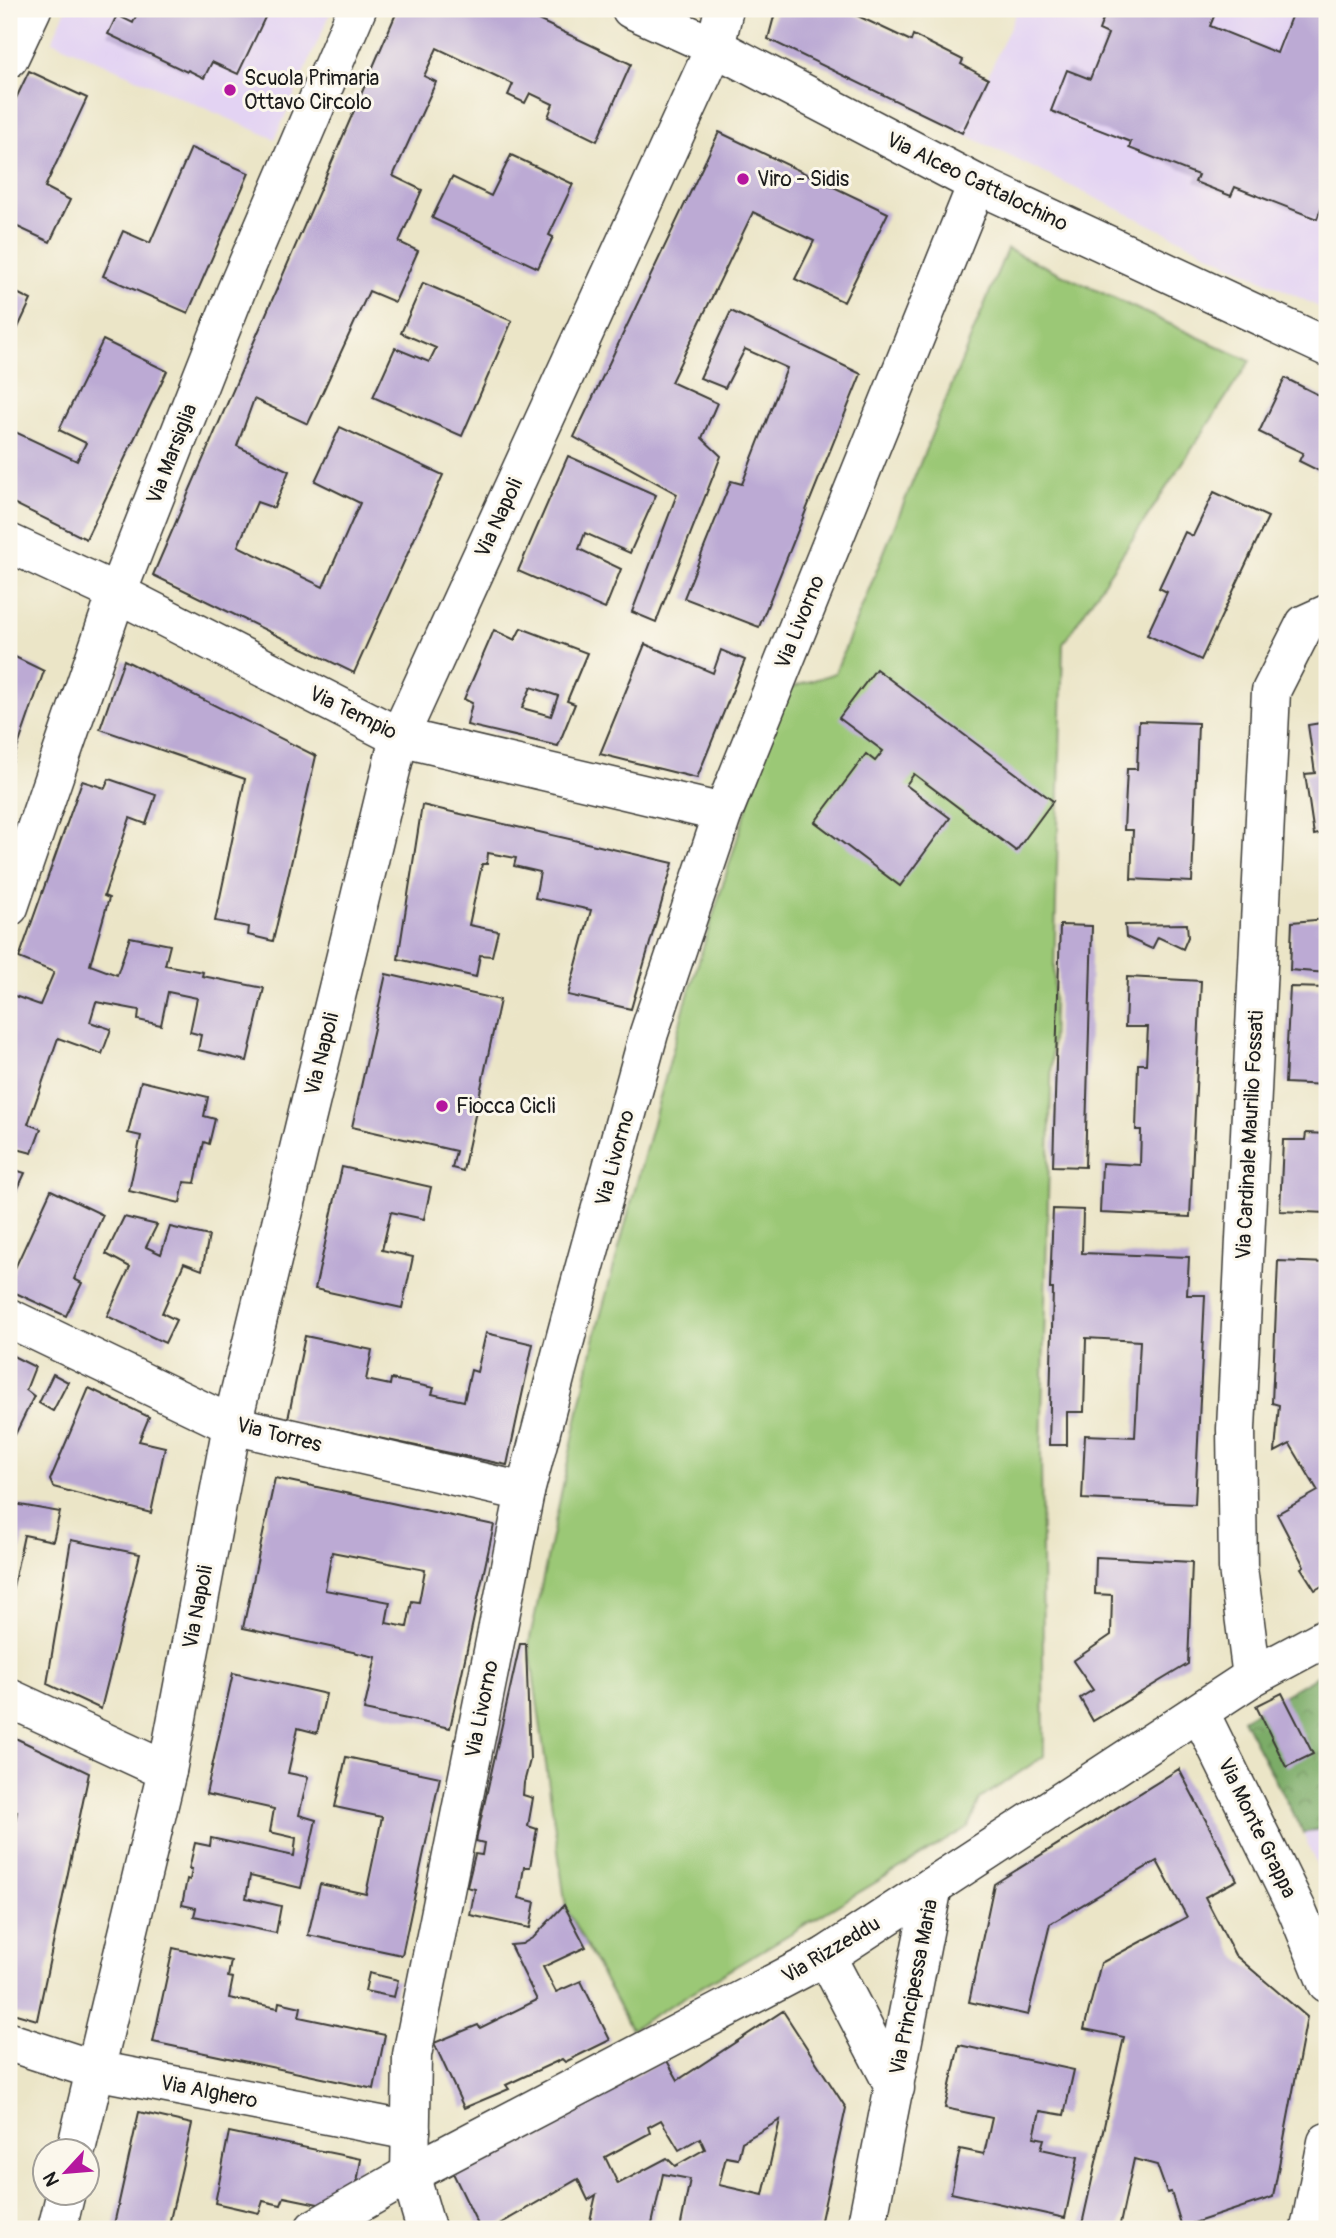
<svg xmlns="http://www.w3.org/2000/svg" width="1336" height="2238" viewBox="0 0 1336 2238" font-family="Pangolin,sans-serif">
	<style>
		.built { fill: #e3d3f3 }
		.grass { fill: #9bc876; stroke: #5c7249; stroke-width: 2 }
		.forest { fill: url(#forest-crowns); stroke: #4c6442; stroke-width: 2 }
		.building { fill: #bcaad4; fill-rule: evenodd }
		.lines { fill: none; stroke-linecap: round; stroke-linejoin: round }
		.street-casing { stroke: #3b3a36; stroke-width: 41 }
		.secondary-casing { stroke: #3b3a36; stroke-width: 41 }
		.street { stroke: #fff; stroke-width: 38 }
		.secondary { stroke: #fff; stroke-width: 38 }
		.poi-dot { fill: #b5179e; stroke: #fbf7ec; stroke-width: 2.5 }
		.labels { text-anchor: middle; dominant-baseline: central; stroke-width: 6; stroke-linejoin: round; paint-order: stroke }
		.poi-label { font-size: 21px; fill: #1c1c1c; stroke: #fbf7ec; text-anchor: start }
		.street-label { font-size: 21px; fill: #1c1c1c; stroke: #fbf7ec }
	</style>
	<defs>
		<pattern id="forest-crowns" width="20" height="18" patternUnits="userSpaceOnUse" patternTransform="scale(1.75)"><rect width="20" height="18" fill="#7cac67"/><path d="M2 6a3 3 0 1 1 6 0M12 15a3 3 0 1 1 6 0" fill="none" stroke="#658b54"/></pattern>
	</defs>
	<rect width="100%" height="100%" fill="#fbf7ec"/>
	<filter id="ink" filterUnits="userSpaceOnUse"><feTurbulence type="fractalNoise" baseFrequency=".0143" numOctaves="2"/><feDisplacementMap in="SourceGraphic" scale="14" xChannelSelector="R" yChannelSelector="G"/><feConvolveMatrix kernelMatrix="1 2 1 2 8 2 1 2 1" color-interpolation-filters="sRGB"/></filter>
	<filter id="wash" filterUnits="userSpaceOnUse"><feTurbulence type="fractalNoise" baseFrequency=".00686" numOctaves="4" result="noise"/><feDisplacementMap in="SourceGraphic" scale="28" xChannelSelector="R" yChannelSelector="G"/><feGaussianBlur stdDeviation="1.57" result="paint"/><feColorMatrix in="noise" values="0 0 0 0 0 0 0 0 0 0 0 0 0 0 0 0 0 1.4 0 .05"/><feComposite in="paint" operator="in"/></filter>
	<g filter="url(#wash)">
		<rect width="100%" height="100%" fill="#ebe5c7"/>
		<g class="built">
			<path d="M66,9H332L275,139L52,41Z"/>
			<path d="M1018,9H1327V311L962,133Z"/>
			<path d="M1327,1827V1890L1303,1833Z"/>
		</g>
		<path class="grass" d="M1007,249L1250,361L1063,644L1041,1453L1044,1756L980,1799L968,1827L631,2029L566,1908L529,1643L595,1336L685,1005L784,690L835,673Z"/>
		<path class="forest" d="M1327,1670V1827L1303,1833L1243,1719Z"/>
		<g id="blocks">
			<g class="building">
				<path d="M133,9H269L238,74L212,62L204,78L188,70L187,72L108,34L117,15L133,23L138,11Z"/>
				<path d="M398,9H515L631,64L597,141L548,117L553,104L530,93L525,103L508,95L513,84L437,48L424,76L436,82L393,176L422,190L399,242L418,251L395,302L369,291L308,424L254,399L237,446L289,471L274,508L257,502L238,546L323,587L360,503L315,481L340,427L443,475L354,673L153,575Z"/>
				<path d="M776,9H843L911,41L913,35L963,60L961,64L988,79L962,133L768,39Z"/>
				<path d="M1107,9H1217L1210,26L1277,53L1294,9H1305L1327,18V192L1317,219L1235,187L1231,196L1195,182L1198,175L1129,148L1131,142L1051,111L1067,70L1090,79L1108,34L1099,30Z"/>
				<path d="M29,71L87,98L45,187L70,200L50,242L9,223V113Z"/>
				<path d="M719,132L888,213L844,302L795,279L814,241L753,212L671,382L717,403L702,438L721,456L656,622L632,612L677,494L574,437Z"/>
				<path d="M191,148L249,173L188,313L103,276L123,231L150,243Z"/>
				<path d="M511,155L573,184L549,235L553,237L538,268L432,218L452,177L491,196Z"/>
				<path d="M423,283L512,321L462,436L373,397L395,348L429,362L436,348L401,333Z"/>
				<path d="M9,289L31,300L9,347Z"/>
				<path d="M731,311L861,374L759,627L684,598L731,481L742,484L787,368L745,349L725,388L700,378Z"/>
				<path d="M103,340L167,371L86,539L9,501V429L77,461L86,443L59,430Z"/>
				<path d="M1285,378L1327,399V475L1299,461L1303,453L1259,432Z"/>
				<path d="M568,456L656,495L630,553L585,533L579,549L621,569L605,609L518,571Z"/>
				<path d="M1214,492L1268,517L1201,660L1147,635L1167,592L1159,588L1185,532L1193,536Z"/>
				<path d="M521,628L587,653L567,701L575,704L558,746L467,725L472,703L464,699L494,630L515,640ZM531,687L558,696L551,716L522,708Z"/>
				<path d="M645,644L713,673L721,650L745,660L697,778L600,754Z"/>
				<path d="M9,654L44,671L9,772Z"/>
				<path d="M124,660L316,756L273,941L248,935L249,927L215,921L245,779L100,729Z"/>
				<path d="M876,669L1053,801L1016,851L914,774L906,785L950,818L900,886L815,822L866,754L875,761L883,751L839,718Z"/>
				<path d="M1139,721L1198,723L1192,882L1131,879L1133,830H1124L1127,769H1137Z"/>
				<path d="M1327,722V848H1326L1323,833L1314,835L1305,774L1315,773L1308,725Z"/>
				<path d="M109,779L156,795L146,824L130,818L104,896L109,898L90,965L117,975L130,937L170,945L165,965L203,972L202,976L264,988L247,1061L198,1050L201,1035L190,1032L197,998L168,992L161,1025L138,1020L139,1010L96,1002L90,1022L111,1029L102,1054L58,1038L28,1124L41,1129L32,1153L9,1147V994L40,1005L54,972L19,958L82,781L105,788Z"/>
				<path d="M422,805L673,863L631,1009L568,995L591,910L535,898L540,872L514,866L516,858L488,853L487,864H482L469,925L498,931L492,956L480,955L476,977L398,959Z"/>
				<path d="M1327,919V973L1290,970L1292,922Z"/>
				<path d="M1187,924L1188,937L1183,949L1158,937L1152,949L1126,937L1125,925Z"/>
				<path d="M1060,925L1092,926L1085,1167L1053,1166Z"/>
				<path d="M386,974L500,1000L463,1171L452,1168L456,1151L352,1127Z"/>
				<path d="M1127,977L1201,981L1190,1217L1100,1213L1102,1163L1140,1165L1141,1130H1136L1138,1064H1146L1148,1027H1125Z"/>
				<path d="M1290,987L1327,988V1085L1285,1083Z"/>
				<path d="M141,1081L208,1097L204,1116L215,1119L209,1144L204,1142L195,1183L184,1182L180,1203L129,1191L141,1136L128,1133Z"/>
				<path d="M1306,1133L1327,1134V1213L1280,1211L1283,1140H1305Z"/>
				<path d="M342,1167L431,1187L424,1219L391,1212L382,1250L413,1257L402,1308L315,1289Z"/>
				<path d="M9,1168L25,1173L9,1208Z"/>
				<path d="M51,1190L103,1215L74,1279L82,1283L66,1316L9,1290V1281Z"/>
				<path d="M1053,1209L1083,1210L1082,1253L1189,1257L1187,1295H1205L1195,1504L1082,1499L1085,1435L1135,1437L1140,1341L1086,1338L1084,1412H1067V1445H1049L1053,1289H1050Z"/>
				<path d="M124,1217L157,1225L146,1247L161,1254L170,1227L209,1236L202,1270L184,1263L162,1313L176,1320L165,1343L107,1316L130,1267L106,1254Z"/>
				<path d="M1278,1261L1327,1263V1583L1315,1590L1301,1568L1304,1566L1277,1514L1318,1491L1290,1444L1275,1452L1279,1405L1272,1403Z"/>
				<path d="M486,1333L533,1344L507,1465L288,1419L305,1336L372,1350L366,1380L390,1385L391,1379L434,1388L432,1394L464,1401L471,1370L477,1372Z"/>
				<path d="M9,1354L35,1367L26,1390L34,1396L15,1435L9,1432Z"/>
				<path d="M53,1374L68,1382L53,1411L39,1403Z"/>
				<path d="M89,1388L149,1417L139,1441L165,1447L151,1513L53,1487L50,1480Z"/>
				<path d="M275,1478L494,1525L450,1728L364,1710L376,1657L243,1628ZM332,1552L425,1570L419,1602L412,1601L407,1627L386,1623L390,1602L325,1590Z"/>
				<path d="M9,1503L60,1512L53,1541L24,1535L10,1601Z"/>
				<path d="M71,1540L140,1554L101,1709L47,1684Z"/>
				<path d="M1096,1557L1192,1562L1188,1664L1093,1721L1080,1698L1093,1690L1073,1661L1111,1635L1112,1595L1095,1594Z"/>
				<path d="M520,1644H526L530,1760L524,1783L523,1795L533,1798L528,1826L537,1829L530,1867H524L519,1898L535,1902L530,1928L470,1915L475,1889L467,1887L475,1854L482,1855L484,1843L476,1841Z"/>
				<path d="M233,1673L326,1694L317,1733L298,1728L288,1773L308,1777L299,1815L316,1820L301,1888L250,1876L246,1898L281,1906L276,1933L194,1916L196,1908L182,1905L187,1879L190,1880L192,1869H189L195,1843L210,1846L211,1838L294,1856L296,1838L270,1832L274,1809L206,1794Z"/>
				<path d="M1282,1693L1313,1754L1286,1767L1256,1706Z"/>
				<path d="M9,1735L89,1773L37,2020L9,2012V1853L17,1812L9,1809Z"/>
				<path d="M346,1757L440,1777L402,1955L308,1935L320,1884L366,1894L382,1817L335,1807Z"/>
				<path d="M1179,1769L1237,1880L1205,1897L1235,1955L1307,2017L1273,2197L1182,2227L1171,2192L1167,2193L1157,2165L1134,2159L1119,2229H1081L1124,2037L1084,2029L1101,1963L1187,1917L1157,1861L1050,1924L1028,2015L969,2002L994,1884Z"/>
				<path d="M564,1905L586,1947L543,1967L556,1992L581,1981L610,2040L565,2062L562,2059L506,2085L509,2089L464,2108L434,2043L478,2025L480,2028L537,2000L510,1945L522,1944L534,1937Z"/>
				<path d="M173,1948L231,1961L228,1977L233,1978L229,1998L278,2008L279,2002L301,2007L299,2017L385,2035L374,2089L153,2042Z"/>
				<path d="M369,1973L398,1980L394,1997L365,1991Z"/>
				<path d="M783,2011L846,2108L819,2229H680L690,2179L663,2174L651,2229H588L596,2195L588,2200L578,2179L491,2229H480L452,2171L666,2059L678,2080ZM661,2120L679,2150L700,2138L705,2149L675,2166L667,2158L618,2184L605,2157L650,2133L648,2127ZM780,2120L763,2195L719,2185L726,2157L738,2159L742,2142Z"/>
				<path d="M959,2045L1074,2070L1064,2115L1040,2111L1034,2137L1044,2139L1041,2149L1078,2157L1065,2218L951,2193L960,2149L984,2154L992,2118L945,2108Z"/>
				<path d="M139,2112L192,2124L168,2229H113Z"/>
				<path d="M229,2132L361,2159L356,2189L323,2205L284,2197L281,2205L263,2201L259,2213L215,2203Z"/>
			</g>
		</g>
	</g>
	<g filter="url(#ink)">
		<use href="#blocks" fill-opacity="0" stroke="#3b3a36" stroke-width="2"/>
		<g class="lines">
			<g class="street-casing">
				<g id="street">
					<path d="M631,9L715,47L977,184L1327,347"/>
					<path d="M9,58L32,9"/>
					<path d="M9,543L117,593L399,737L723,813"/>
					<path d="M9,907L117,593L236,291L357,9"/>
					<path d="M9,1318L232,1425L525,1492"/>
					<path d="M1252,1677L1238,1568L1236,1429L1271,691L1305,624L1327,614"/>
					<path d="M9,1698L167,1771"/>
					<path d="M1200,1713L1297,1910L1327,1983"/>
					<path d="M826,1956L895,2088"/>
					<path d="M9,2042L95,2070L411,2131"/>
					<path d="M314,2229L410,2174L826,1956L1252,1677L1327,1637"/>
					<path d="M426,2229L410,2174L412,2055L525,1492L571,1317L649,1033L723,813L977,184"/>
					<path d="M866,2229L933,1886"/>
					<path d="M1310,2229L1327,2142"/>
				</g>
			</g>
			<g class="secondary-casing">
				<g id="secondary">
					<path d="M76,2150L167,1771L232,1425L399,737L715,47L724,9"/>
					<path d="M57,2229L66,2192"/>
				</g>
			</g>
			<use href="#street" class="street"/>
			<use href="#secondary" class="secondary"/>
		</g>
	</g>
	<g class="poi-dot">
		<circle cx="230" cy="90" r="7"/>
		<circle cx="743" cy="179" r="7"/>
		<circle cx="442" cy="1106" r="7"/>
	</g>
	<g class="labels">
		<g class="poi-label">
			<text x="244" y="78">Scuola Primaria<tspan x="244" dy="24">Ottavo Circolo</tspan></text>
			<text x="757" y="179">Viro - Sidis</text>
			<text x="456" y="1106">Fiocca Cicli</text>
		</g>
		<g class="street-label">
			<text transform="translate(977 182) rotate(26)">Via Alceo Cattalochino</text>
			<text transform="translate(172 454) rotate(-69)">Via Marsiglia</text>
			<text transform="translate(499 518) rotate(-65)">Via Napoli</text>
			<text transform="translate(800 622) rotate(-68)">Via Livorno</text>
			<text transform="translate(353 713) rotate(26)">Via Tempio</text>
			<text transform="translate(322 1054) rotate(-76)">Via Napoli</text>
			<text transform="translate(1250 1135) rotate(-87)">Via Cardinale Maurilio Fossati</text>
			<text transform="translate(615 1158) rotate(-75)">Via Livorno</text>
			<text transform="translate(279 1435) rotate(14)">Via Torres</text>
			<text transform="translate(198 1607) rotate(-79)">Via Napoli</text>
			<text transform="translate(482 1709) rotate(-79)">Via Livorno</text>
			<text transform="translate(1257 1828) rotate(64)">Via Monte Grappa</text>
			<text transform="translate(831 1950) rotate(-31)">Via Rizzeddu</text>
			<text transform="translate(914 1987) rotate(-79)">Via Principessa Maria</text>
			<text transform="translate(209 2092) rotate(11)">Via Alghero</text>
		</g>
	</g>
	<rect width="1336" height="2238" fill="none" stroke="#fbf7ec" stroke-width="35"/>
	<g transform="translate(66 2172) rotate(244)"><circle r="33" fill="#fbf7ec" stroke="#a29f99" stroke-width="2"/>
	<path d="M0-5L12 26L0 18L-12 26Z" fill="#b5179e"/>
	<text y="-10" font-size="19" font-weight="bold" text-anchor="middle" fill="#1c1c1c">N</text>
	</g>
</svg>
